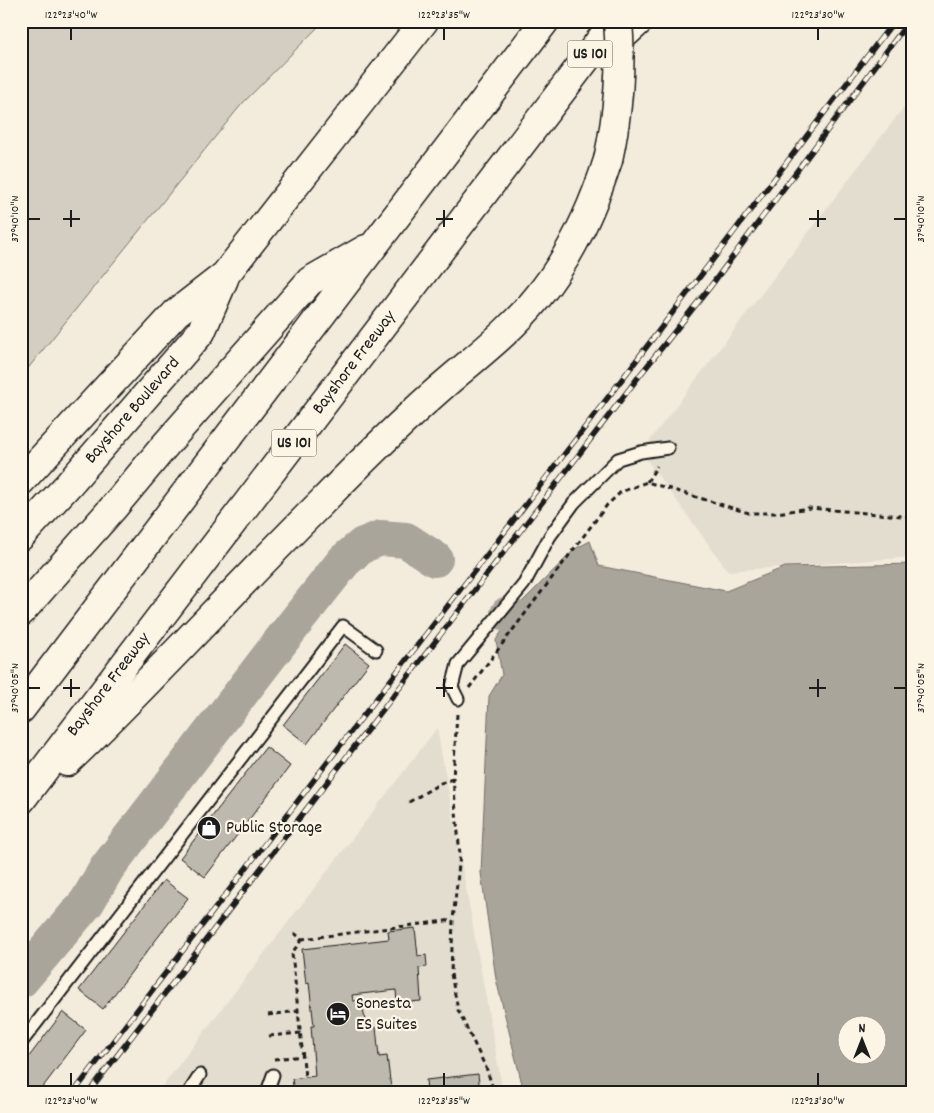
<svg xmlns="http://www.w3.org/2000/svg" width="934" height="1113" viewBox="0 0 934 1113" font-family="Dekko,sans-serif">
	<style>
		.built { fill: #e3ddcf }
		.green { fill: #d3cec1; stroke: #78756e }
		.water { fill: #aaa59b; stroke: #716e68; fill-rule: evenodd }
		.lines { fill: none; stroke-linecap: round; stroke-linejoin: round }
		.river { stroke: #aaa59b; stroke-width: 36 }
		.building { fill: #beb9ae; stroke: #1c1c1c }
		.service-casing { stroke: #1c1c1c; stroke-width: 15 }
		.primary-casing { stroke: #1c1c1c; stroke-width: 31 }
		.motorway-casing { stroke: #1c1c1c; stroke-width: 31 }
		.path { stroke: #1c1c1c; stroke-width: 3; stroke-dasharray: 5 4; stroke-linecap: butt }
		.service { stroke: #fcf5e5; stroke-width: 11 }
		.primary { stroke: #fcf5e5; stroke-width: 28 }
		.motorway { stroke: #fcf5e5; stroke-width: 28 }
		.rail-casing { stroke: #1c1c1c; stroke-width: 5.5 }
		.rail { stroke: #fcf5e5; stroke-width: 4; stroke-dasharray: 11; stroke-linecap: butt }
		.motorway-bridge-casing { stroke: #1c1c1c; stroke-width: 31; stroke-linecap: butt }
		.motorway-bridge { stroke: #fcf5e5; stroke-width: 28 }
		.ticks { fill: none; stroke: #1c1c1c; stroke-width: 2 }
		.labels { text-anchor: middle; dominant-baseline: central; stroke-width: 4.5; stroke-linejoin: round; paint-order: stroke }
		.shield { fill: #fcf5e5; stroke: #5f5d58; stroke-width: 1 }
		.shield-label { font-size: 16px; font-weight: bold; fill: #1c1c1c }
		.street-label { font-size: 18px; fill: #1c1c1c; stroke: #fcf5e5 }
		.poi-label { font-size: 18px; fill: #1c1c1c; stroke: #fcf5e5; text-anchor: start }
		.neatline { fill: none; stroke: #1c1c1c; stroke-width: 2 }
		.ticks-label { font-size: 12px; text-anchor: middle; fill: #1c1c1c }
	</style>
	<rect width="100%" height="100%" fill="#f3ecdd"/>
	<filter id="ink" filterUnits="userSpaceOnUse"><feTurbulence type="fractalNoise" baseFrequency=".02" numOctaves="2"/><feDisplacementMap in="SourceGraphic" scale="10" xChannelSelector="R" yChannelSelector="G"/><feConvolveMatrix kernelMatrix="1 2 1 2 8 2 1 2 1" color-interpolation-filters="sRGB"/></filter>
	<g filter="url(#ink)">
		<g class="built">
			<path d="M913,95V557L728,571L641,452Z"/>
			<path d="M437,728L503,1092H158Z"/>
		</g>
		<path class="green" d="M21,21H324L241,105L21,377Z"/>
		<path class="water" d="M590,541L599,566L726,591L785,567L913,564V1092H524L496,979L481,873L489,696L502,675L496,640L520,604L575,549ZM846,1026H876V1056H846Z"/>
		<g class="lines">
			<g class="river">
				<path d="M508,614L512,617"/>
				<path d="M21,980L87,902L107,868L284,637L344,561L363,545L381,538L406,540L435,559"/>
			</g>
		</g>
		<g class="building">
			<path d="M345,644L369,663L307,744L283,725Z"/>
			<path d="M266,747L290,766L205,877L180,858Z"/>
			<path d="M164,880L188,898L103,1009L79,990Z"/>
			<path d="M415,928L418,956L426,955L427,967L419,968L421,1001L397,1003L396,990L352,995L353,1001L362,1000L366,1028L376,1027L379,1057L387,1056L391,1089L388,1090V1092H294L292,1079L315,1076L311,1026H314L309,983L306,984L302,949L389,939L388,931Z"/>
			<path d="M63,1012L86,1030L39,1092H21V1067Z"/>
			<path d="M478,1074L480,1092H427L426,1080Z"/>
		</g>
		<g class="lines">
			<g class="service-casing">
				<g id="service">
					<path d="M458,699L452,687L458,664L524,584L550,536L574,503L618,459L641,452L668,448"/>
					<path d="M21,1043L343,626L376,650"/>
					<path d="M189,1092L200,1075"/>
					<path d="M267,1092L273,1075"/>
				</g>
			</g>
			<g class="primary-casing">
				<g id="primary">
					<path d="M21,481L176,313L225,275L424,21"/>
					<path id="s1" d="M21,536L69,484L201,332L224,279"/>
				</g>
			</g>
			<g class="motorway-casing">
				<g id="motorway">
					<path d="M605,52L639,21"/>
					<path d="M21,612L113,508L167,443L310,281L366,249"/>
					<path d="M21,709L545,21"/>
					<path d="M67,762C154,679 234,589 320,504C358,465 397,426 438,390C472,360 509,333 537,298C571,257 592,210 608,160"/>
					<path id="s2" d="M21,800L615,21"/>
				</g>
			</g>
			<g class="path">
				<path d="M647,482L657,466"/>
				<path d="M469,688L607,505L621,492L647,482L749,513H777L809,508L913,517"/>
				<path d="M457,714L453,779L460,855L453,920L451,974L458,1010L487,1070L494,1092"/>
				<path d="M409,802L441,783L453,779"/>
				<path d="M294,933L302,939L453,920"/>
				<path d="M302,939L292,953L305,1077"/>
				<path d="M268,1015L298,1011"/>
				<path d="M269,1036L301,1033"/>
				<path d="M274,1059L303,1056"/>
			</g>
			<use href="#service" class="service"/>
			<use href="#primary" class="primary"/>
			<use href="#motorway" class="motorway"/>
			<g class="rail-casing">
				<g id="rail">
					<path d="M74,1092L629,370L894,21"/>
					<path d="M89,1092L640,375L710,287L909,21"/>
				</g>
			</g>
			<use href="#rail" class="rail"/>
			<g class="motorway-bridge-casing">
				<path id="motorway-bridge" d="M608,160C618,114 622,68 618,21"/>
			</g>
			<use href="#motorway-bridge" class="motorway-bridge"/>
		</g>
	</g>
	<path class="ticks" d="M71,28V40M444,28V40M818,28V40M71,210V227M444,210V227M818,210V227M28,219H40M63,219H80M436,219H453M809,219H826M894,219H906M71,679V697M444,679V697M818,679V697M28,688H40M63,688H80M436,688H453M809,688H826M894,688H906M71,1073V1086M444,1073V1086M818,1073V1086"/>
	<defs>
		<g id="shop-disc" transform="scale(1.25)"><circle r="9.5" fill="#1c1c1c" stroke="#fcf5e5"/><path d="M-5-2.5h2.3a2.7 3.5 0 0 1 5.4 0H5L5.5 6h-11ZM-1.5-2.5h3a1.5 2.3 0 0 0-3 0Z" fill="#fff"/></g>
		<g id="hotel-disc" transform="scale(1.25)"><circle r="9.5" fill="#1c1c1c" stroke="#fcf5e5"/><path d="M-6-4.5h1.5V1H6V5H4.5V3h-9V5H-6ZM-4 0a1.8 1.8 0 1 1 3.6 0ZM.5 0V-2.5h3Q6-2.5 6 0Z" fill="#fff"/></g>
	</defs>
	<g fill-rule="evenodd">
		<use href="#shop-disc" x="209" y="828"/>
		<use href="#hotel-disc" x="338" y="1014"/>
	</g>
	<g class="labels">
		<g class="shield">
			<rect x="567.5" y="40.5" width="45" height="27" rx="4"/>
			<rect x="271.5" y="429.5" width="45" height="27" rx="4"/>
		</g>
		<g class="shield-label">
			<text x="590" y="54">US 101</text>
			<text x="294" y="443">US 101</text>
		</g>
		<g class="street-label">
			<text stroke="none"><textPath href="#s2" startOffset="550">Bayshore Freeway</textPath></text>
			<text stroke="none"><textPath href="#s1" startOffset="168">Bayshore Boulevard</textPath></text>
			<text stroke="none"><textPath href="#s2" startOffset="145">Bayshore Freeway</textPath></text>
		</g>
		<g class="poi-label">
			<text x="226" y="828">Public Storage</text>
			<text x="356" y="1004">Sonesta<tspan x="356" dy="21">ES Suites</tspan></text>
		</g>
	</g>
	<rect width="934" height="1113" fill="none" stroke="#fcf5e5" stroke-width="55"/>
	<g transform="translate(862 1040)"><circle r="24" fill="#fcf5e5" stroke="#a29e95"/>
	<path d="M0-4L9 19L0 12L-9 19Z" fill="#1c1c1c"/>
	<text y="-8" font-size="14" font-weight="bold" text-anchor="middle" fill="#1c1c1c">N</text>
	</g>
	<rect x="28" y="28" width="878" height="1058" class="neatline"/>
	<g class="ticks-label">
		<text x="71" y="18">122°23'40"W</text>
		<text x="444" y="18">122°23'35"W</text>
		<text x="818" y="18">122°23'30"W</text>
		<text transform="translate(14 219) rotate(-90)" y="4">37°40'10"N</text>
		<text transform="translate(920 219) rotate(-90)" y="4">37°40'10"N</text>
		<text transform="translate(14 688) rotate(-90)" y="4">37°40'05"N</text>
		<text transform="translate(920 688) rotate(-90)" y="4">37°40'05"N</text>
		<text x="71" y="1104">122°23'40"W</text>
		<text x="444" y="1104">122°23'35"W</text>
		<text x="818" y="1104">122°23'30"W</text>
	</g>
</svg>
